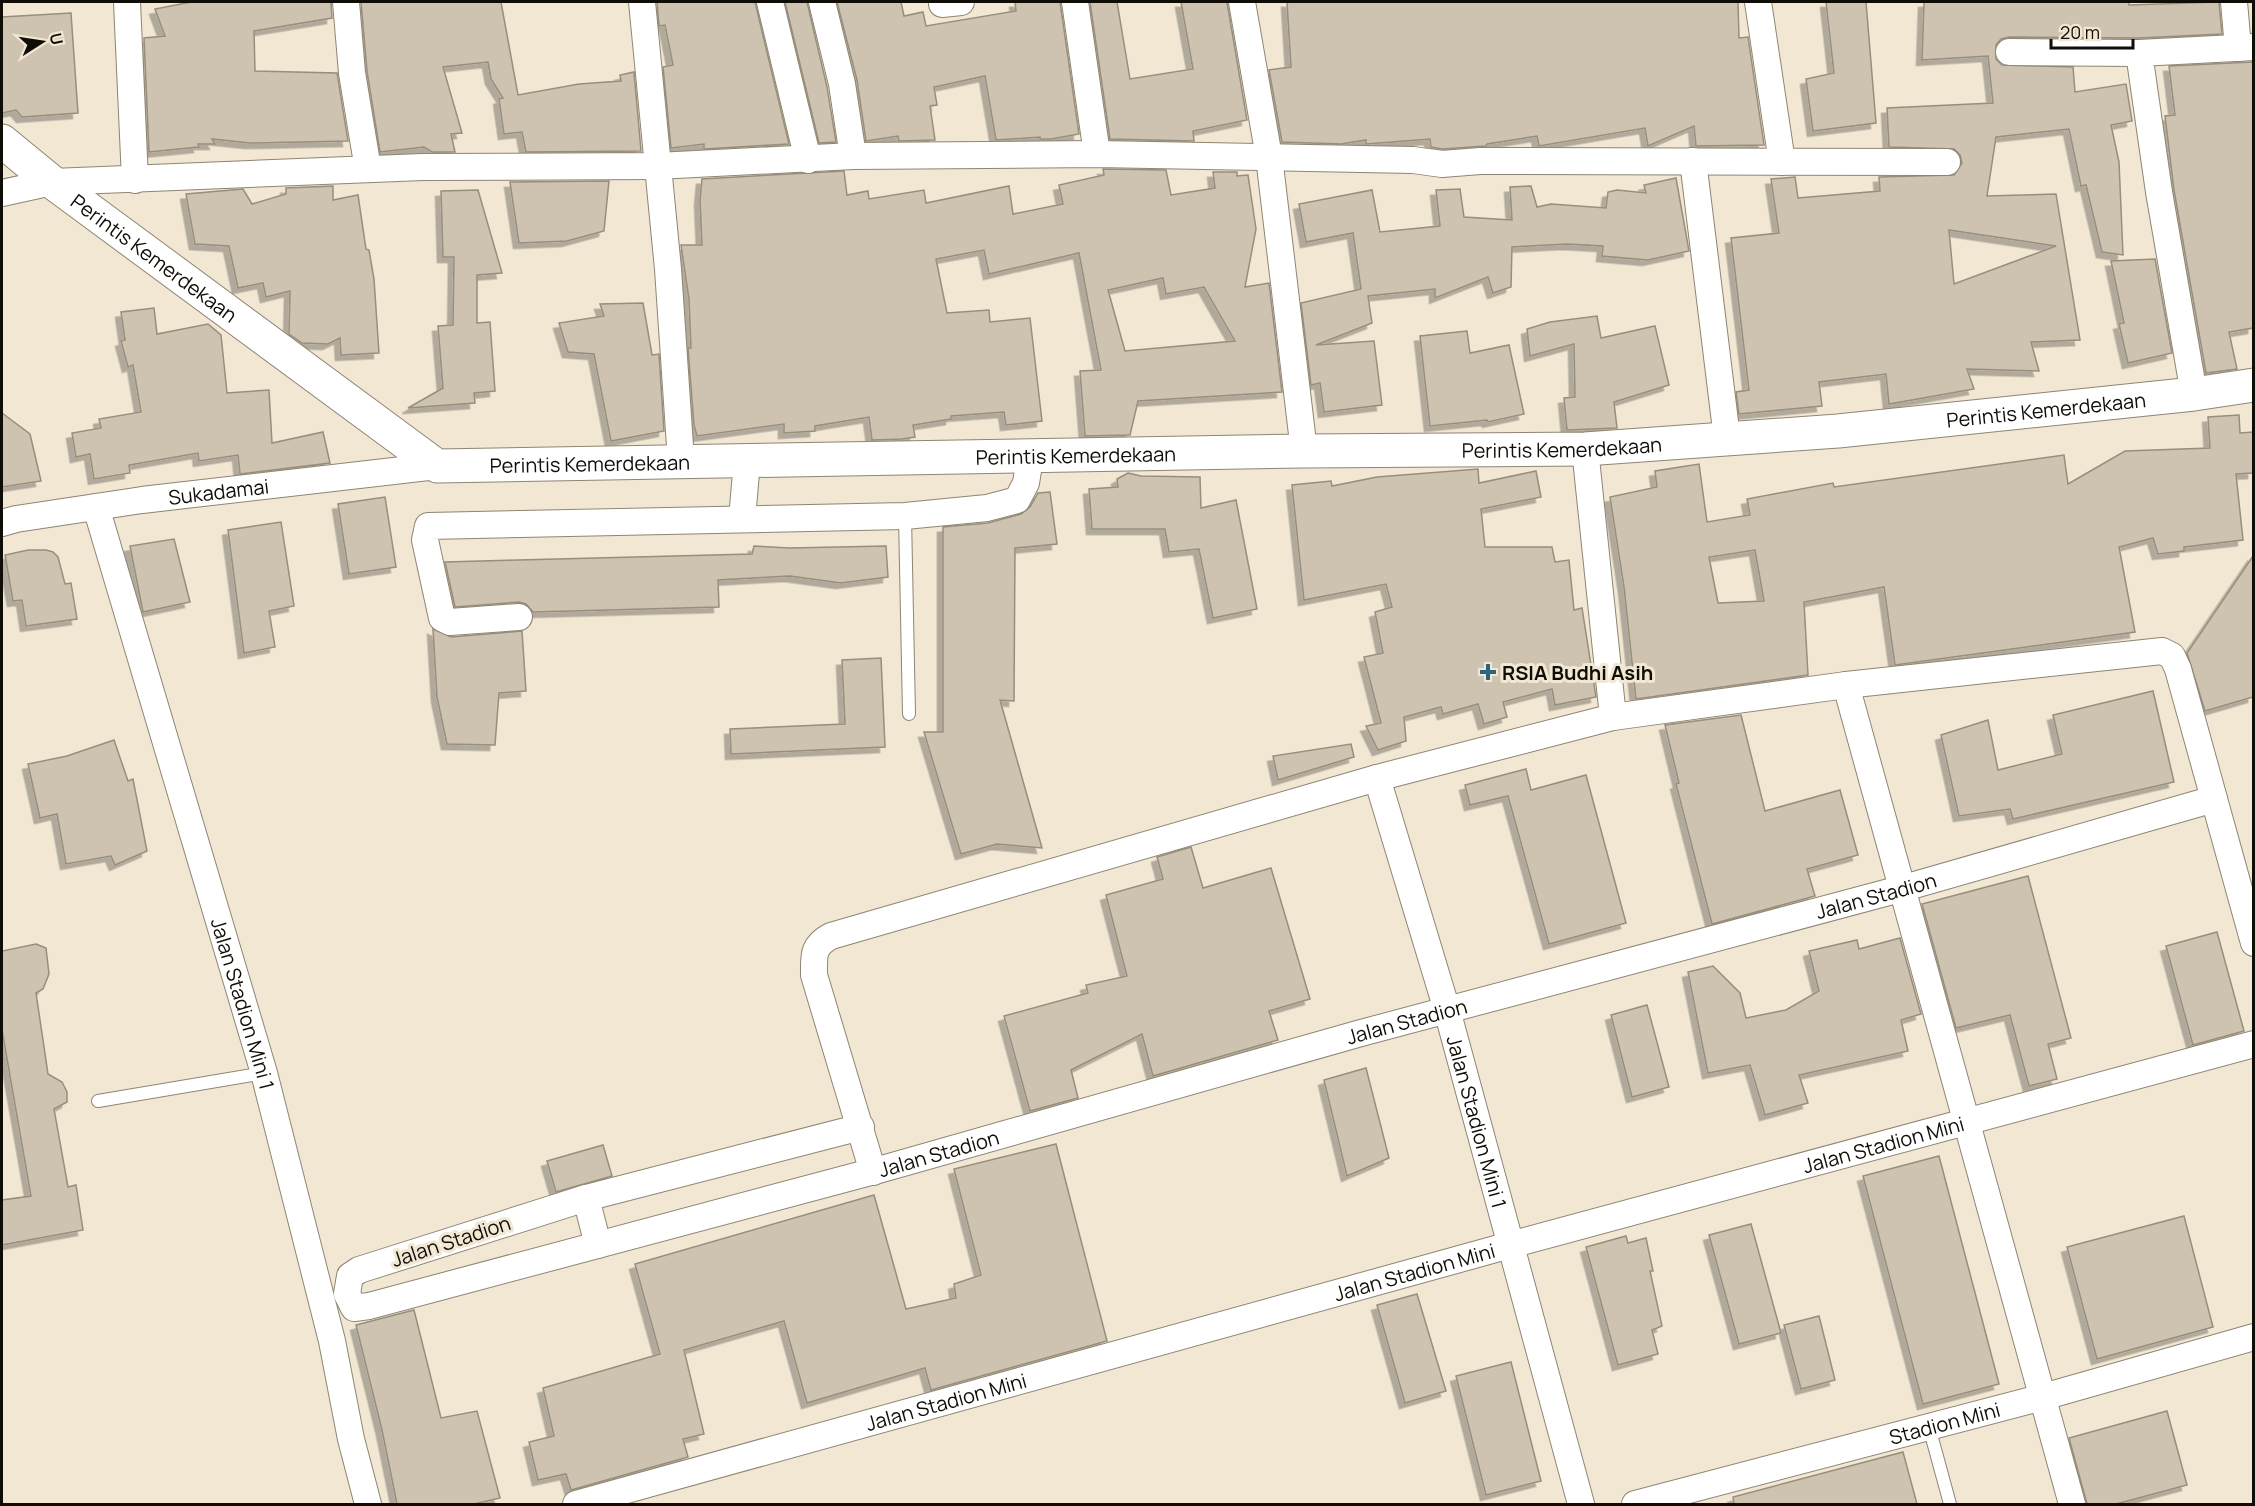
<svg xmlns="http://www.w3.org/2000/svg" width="2255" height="1506" viewBox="0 0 2255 1506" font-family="Manrope,sans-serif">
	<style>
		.building { fill: #cdc3b0; stroke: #978e7b; stroke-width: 1.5; fill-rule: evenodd; filter: url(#shadow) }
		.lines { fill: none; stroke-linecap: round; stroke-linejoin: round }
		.lane-casing { stroke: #8e8573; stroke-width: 14 }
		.street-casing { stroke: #8e8573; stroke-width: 28 }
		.secondary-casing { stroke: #8e8573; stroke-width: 35 }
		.lane { stroke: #fff; stroke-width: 12 }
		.street { stroke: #fff; stroke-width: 26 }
		.secondary { stroke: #fff; stroke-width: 33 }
		.poi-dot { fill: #2a667e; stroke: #f1e7d3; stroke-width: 2 }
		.labels { text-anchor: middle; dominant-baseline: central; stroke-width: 6; stroke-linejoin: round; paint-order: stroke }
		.street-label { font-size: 20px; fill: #100d06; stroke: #f1e7d3 }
		.poi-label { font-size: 20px; font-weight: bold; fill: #100d06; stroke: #f1e7d3; text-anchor: start }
	</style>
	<defs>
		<filter id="shadow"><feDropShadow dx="-5.5" dy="5.5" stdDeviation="0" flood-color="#0004"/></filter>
	</defs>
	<rect width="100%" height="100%" fill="#f1e7d3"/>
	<g class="building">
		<path d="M191,2H331L332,18L254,31L255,71L337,73L348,141L250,143L212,139L215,144H198L199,147L149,152L144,38L165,36L155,9Z"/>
		<path d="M361,2H501L518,95L579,84L621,81L620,75L634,72L641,151L526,152L522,132L504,134L499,99L503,98L491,79L488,62L443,67L462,133L451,134L455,152H432L424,147L380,152L367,71Z"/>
		<path d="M657,2H755L789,144L704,149V144L671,148L663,67L673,65L665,25L659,26Z"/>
		<path d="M785,2H807L827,87L836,142L819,143Z"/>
		<path d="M837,2H901L904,16L923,12L926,26L1016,11L1015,2H1060L1079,134L1051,139H1040V137L996,140L985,76L934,87L937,105L930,106L935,140L899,141L898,136L866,141L857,80Z"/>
		<path d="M1090,2H1117L1130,79L1193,69L1181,2H1227L1247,120L1193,131L1194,141L1110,139Z"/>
		<path d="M1287,2H1738L1739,38L1748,37L1764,145L1696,146L1694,126L1648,146L1645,128L1539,146L1537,136L1487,144L1486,146L1442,149L1431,147L1430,139L1366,144V140L1341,144L1282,142L1269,70L1291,67Z"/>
		<path d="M1826,2H1866L1876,123L1813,131L1806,79L1834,73Z"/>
		<path d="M1924,2H2129V5L2219,2L2222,34L2139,38L2009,37L2001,39L1996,45V59L2002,65L2073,67L2075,92L2126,84L2132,121L2111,125L2119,162L2123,255L2102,252L2086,185L2081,186L2069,129L1996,137L1987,196L2056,194L2080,340L2031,342L2039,371L1967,369L1974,389L1889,404L1886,374L1819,382L1822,406L1739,414L1736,392L1749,390L1731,238L1779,233L1771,179L1795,177L1798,198L1880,191L1879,177L1954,175L1962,163L1960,155L1954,149L1889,147L1887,108L1993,103L1988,56L1922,60ZM1949,230L2056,246L1954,284Z"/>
		<path d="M71,13L78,113L22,117L16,110L2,113V17Z"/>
		<path d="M2253,62V328L2229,332L2237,369L2206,373L2174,190L2165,116L2175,115L2169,66Z"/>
		<path d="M1103,169L1166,170L1171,195L1215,188L1213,172H1237V176L1248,175L1256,229L1245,287L1269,283L1282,392L1138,401L1130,435L1085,436L1080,371L1101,370L1079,253L989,274L984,250L936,259L947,313L989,310L990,322L1030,318L1042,421L1006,425L1004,412L951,416V419L913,425L915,437L902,439L872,440L869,417L815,426V431L784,433V424L697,436L694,425L688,348H691L689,299L681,245H702L700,200L702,179L844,171L847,195L868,191L869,199L924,190L926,203L1009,186L1013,214L1063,204L1059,185L1104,175ZM1163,278L1166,294L1204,287L1235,341L1125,351L1108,290Z"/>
		<path d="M1676,178L1689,251L1648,260L1602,256L1603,246L1567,244L1512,247L1511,287L1493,293L1488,277L1435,298V289L1368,296L1372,323L1316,345L1374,341L1382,405L1324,412L1320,383L1311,385L1301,303L1361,289L1353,233L1306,242L1299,204L1372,190L1380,232L1440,226L1436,190L1460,189L1464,217L1512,220L1510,187L1531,186L1537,207L1551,204L1606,208L1608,192L1617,190L1646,193L1644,185Z"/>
		<path d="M609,181L604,231L567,241L519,243L510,182Z"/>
		<path d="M333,186V200L358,195L366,249L369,250L374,279L379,353L341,355L340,338L328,344L302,343L289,334L290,291L266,297L263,283L238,288L229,246L195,244L186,194L243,189L252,204L286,194V188Z"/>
		<path d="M478,190L502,273L477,275V323L490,322L495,391L474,393L475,403L408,408L443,388L438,326L453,325L454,257H443L441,191Z"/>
		<path d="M2155,259L2172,353L2128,363L2119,324L2124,323L2111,261Z"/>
		<path d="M643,303L652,355L659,354L664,431L611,441L594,354L568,352L559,323L604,316L600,304Z"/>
		<path d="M154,308L157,334L208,324L221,335L227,393L269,390L272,443L323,432L330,463L240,474L238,455L199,461L198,453L129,465L130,473L94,479L90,454L76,457L72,433L101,428L99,419L141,412L133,365L128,367L121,341L125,340L121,312Z"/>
		<path d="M1597,316L1601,338L1655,326L1669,385L1614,402L1617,428L1567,430L1564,398L1575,397L1574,344L1530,356L1527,329L1550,322Z"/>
		<path d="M1467,331L1470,353L1509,345L1524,414L1488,422L1487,420L1430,426L1420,336Z"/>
		<path d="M2,413L30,434L41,481L2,487Z"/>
		<path d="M2239,415L2240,433L2253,432V473L2236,474L2243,540L2184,547V551L2158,554L2153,538L2119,547L2135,632L1895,665L1884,587L1804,602L1808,675L1636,699L1624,587L1610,497L1657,487L1655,471L1699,464L1707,522L1750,515L1747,499L1833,483L1834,487L2064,455L2068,484L2125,451L2210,448L2208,417ZM1755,550L1764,601L1718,603L1709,557Z"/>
		<path d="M1478,469L1479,483L1536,471L1541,497L1481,509L1485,547H1552L1555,562L1569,560L1574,610L1582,608L1596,697L1555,705L1552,689L1503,702L1507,717L1484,724L1478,704L1443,714L1441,707L1404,717L1406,741L1378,750L1366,726L1381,723L1364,657L1383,653L1375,612L1392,607L1386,584L1304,600L1292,485L1331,481L1332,486L1377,477Z"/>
		<path d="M1128,473L1141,476L1200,477L1201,508L1236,500L1257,609L1213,618L1199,549L1169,552L1165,529H1092L1089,489L1118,487L1117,479Z"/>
		<path d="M1050,492L1057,544L1015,548L1014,701L1000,700L1042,848L997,844L961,854L924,732H943V527L988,523L1021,514L1030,507L1038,493Z"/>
		<path d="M385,497L396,567L349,574L338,504Z"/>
		<path d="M281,522L294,606L269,611L275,647L244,653L228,530Z"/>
		<path d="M174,539L190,602L143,612L130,546Z"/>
		<path d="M754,546L789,548L886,546L888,577L841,583L790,576L718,580L719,607L533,612L526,604L519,602L455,607L445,562L752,554Z"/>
		<path d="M28,550H46L53,552L58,557L65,584L71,583L77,619L26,626L22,600L13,601L5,555Z"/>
		<path d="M2253,556V697L2205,711L2187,653Z"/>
		<path d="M433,629L451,637L522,631L526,691L499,693L495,745L447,744L437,697Z"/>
		<path d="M881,658L885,747L731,754L730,729L845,724L842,660Z"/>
		<path d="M2153,691L2174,782L2013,819L2010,809L1959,816L1941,735L1988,720L1998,770L2062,754L2053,715Z"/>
		<path d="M1741,715L1765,811L1840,790L1858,855L1807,869L1815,896L1712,924L1676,784L1679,783L1665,725Z"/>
		<path d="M114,740L128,781L133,779L147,851L115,865L111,856L66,864L57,814L40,818L28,764L67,756Z"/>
		<path d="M1351,744L1354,757L1278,780L1273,756Z"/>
		<path d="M1526,769L1531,790L1586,775L1626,923L1549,944L1508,796L1470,805L1465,785Z"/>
		<path d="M1191,847L1203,888L1271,868L1310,999L1269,1011L1278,1040L1153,1076L1142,1034L1071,1070L1078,1098L1030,1111L1004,1016L1088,993L1086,985L1127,976L1106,895L1163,879L1157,857Z"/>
		<path d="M2028,876L2071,1038L2048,1044L2057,1079L2029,1086L2010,1015L1956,1028L1922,904Z"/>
		<path d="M2217,932L2244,1031L2193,1045L2166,946Z"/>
		<path d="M1900,938L1921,1014L1901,1020L1908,1051L1799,1075L1808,1103L1765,1115L1750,1065L1708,1073L1688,972L1713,966L1740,993L1746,1018L1786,1010L1819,991L1809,951L1857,940L1859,949Z"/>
		<path d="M36,944L46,948L49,974L43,989L36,993L48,1074L62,1082L67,1092V1102L54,1109L68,1187L76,1185L83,1230L2,1245V1200L31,1196L2,1030V951Z"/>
		<path d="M1647,1005L1669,1087L1632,1097L1611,1015Z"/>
		<path d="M1366,1068L1389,1158L1347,1176L1324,1080Z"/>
		<path d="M1056,1144L1107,1341L931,1390L925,1368L807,1403L784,1321L684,1350L704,1434L683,1439L688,1457L571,1490L566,1474L538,1480L529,1442L554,1436L543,1388L660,1354L635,1264L874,1195L906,1309L956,1298L954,1284L981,1275L954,1169Z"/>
		<path d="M603,1145L612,1176L556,1192L547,1161Z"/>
		<path d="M1939,1156L1999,1384L1923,1404L1863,1176Z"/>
		<path d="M2184,1216L2213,1327L2097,1359L2067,1247Z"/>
		<path d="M1751,1224L1781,1333L1739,1344L1709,1235Z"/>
		<path d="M1626,1236L1628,1243L1646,1238L1653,1271H1650L1662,1326L1652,1330L1658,1354L1618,1365L1586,1247Z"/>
		<path d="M1417,1294L1446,1391L1405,1403L1377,1305Z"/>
		<path d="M414,1310L441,1418L477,1411L500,1498L474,1504H397L382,1430L356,1325Z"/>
		<path d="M1819,1316L1835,1380L1801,1389L1784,1325Z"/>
		<path d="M1511,1362L1541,1481L1486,1495L1456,1376Z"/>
		<path d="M2167,1411L2187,1485L2116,1504H2087L2069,1438Z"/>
		<path d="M1903,1452L1917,1504H1734L1733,1497Z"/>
	</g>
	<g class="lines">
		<g class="lane-casing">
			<g id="lane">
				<path d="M905,516L909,714"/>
				<path d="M98,1101L264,1073"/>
				<path d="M1929,1427L1950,1504"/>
			</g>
		</g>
		<g class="street-casing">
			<g id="street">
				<path d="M127,2L135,180"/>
				<path d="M346,2L352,73L368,169"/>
				<path d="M642,2L668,269L681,461"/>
				<path d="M770,2L808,160"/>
				<path d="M822,2L842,84L853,156"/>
				<path d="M1075,2L1097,154"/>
				<path d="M1242,2L1269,157L1304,451"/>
				<path d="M1758,2L1782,162"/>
				<path d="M2234,2L2238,48"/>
				<path d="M942,4L961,2"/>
				<path d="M2009,52L2139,53"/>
				<path d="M1693,161L1727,438"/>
				<path d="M2,193L52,182L423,167L657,166L853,156L1097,154L1413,160L1442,164L1480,161L1947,162"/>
				<path d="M2194,394L2159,192L2139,53L2254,47"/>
				<path d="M1585,449L1613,717"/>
				<path id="s1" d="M96,507L264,1073L332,1341L351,1439L368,1504"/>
				<path d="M742,519L747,461"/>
				<path id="s2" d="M2,523L16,519L142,500L437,466"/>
				<path d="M519,617L450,622L442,618L425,540L428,526L905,516L987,508L1017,500L1026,483L1030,458"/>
				<path d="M1846,685L2072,1504"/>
				<path id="s3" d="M1377,778L1447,1010L1581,1504"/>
				<path id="s4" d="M861,1127L586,1198L359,1270L350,1276L347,1294L354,1308L369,1306L882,1169L1361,1033L1904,888L2214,799"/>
				<path d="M873,1172L814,975C814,956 812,946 831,936L1377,778L1613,717L1846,685L2162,651L2172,656L2178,669L2254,943"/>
				<path d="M586,1198L598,1245"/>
				<path id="s5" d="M576,1504L1510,1245L2254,1044"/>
				<path id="s6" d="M1635,1504L2043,1397L2254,1337"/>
			</g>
		</g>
		<g class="secondary-casing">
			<g id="secondary">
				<path id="s7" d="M2,141L52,182L437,466L1304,451L1585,449L1838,431L2194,394L2254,385"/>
			</g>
		</g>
		<use href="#lane" class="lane"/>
		<use href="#street" class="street"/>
		<use href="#secondary" class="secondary"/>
	</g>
	<path class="poi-dot" d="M1485 663h6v6h6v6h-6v6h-6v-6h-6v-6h6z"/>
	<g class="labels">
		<g class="street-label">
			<text stroke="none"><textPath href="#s7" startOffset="192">Perintis Kemerdekaan</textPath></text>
			<text stroke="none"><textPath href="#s7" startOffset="2154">Perintis Kemerdekaan</textPath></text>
			<text stroke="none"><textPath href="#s7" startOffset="1668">Perintis Kemerdekaan</textPath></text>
			<text stroke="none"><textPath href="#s7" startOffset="1182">Perintis Kemerdekaan</textPath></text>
			<text stroke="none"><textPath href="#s7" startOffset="696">Perintis Kemerdekaan</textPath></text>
			<text stroke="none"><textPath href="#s2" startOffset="219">Sukadamai</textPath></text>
			<text stroke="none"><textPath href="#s4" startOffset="2144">Jalan Stadion</textPath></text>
			<text stroke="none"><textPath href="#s1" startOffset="518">Jalan Stadion Mini 1</textPath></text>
			<text stroke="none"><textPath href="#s4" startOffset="1658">Jalan Stadion</textPath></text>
			<text stroke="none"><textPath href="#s3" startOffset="358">Jalan Stadion Mini 1</textPath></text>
			<text stroke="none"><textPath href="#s5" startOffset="1356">Jalan Stadion Mini</textPath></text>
			<text stroke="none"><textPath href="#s4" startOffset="1172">Jalan Stadion</textPath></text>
			<text transform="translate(451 1241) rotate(-18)">Jalan Stadion</text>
			<text stroke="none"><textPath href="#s5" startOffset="870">Jalan Stadion Mini</textPath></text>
			<text stroke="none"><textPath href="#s5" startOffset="384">Jalan Stadion Mini</textPath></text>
			<text stroke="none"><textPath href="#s6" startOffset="320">Stadion Mini</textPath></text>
		</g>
		<g class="poi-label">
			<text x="1502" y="672">RSIA Budhi Asih</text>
		</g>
	</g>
	<rect width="2255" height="1506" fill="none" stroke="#100d06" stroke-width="6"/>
	<g transform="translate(42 42) rotate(78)" stroke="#f1e7d3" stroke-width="4.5" paint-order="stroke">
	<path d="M0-4.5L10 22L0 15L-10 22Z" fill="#100d06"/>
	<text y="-9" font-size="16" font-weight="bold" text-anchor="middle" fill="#100d06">U</text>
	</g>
	<path d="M2051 39v9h82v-9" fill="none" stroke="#100d06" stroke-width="3"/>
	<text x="2060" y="39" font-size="18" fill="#100d06" stroke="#f1e7d3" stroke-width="4.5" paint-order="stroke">20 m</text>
</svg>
